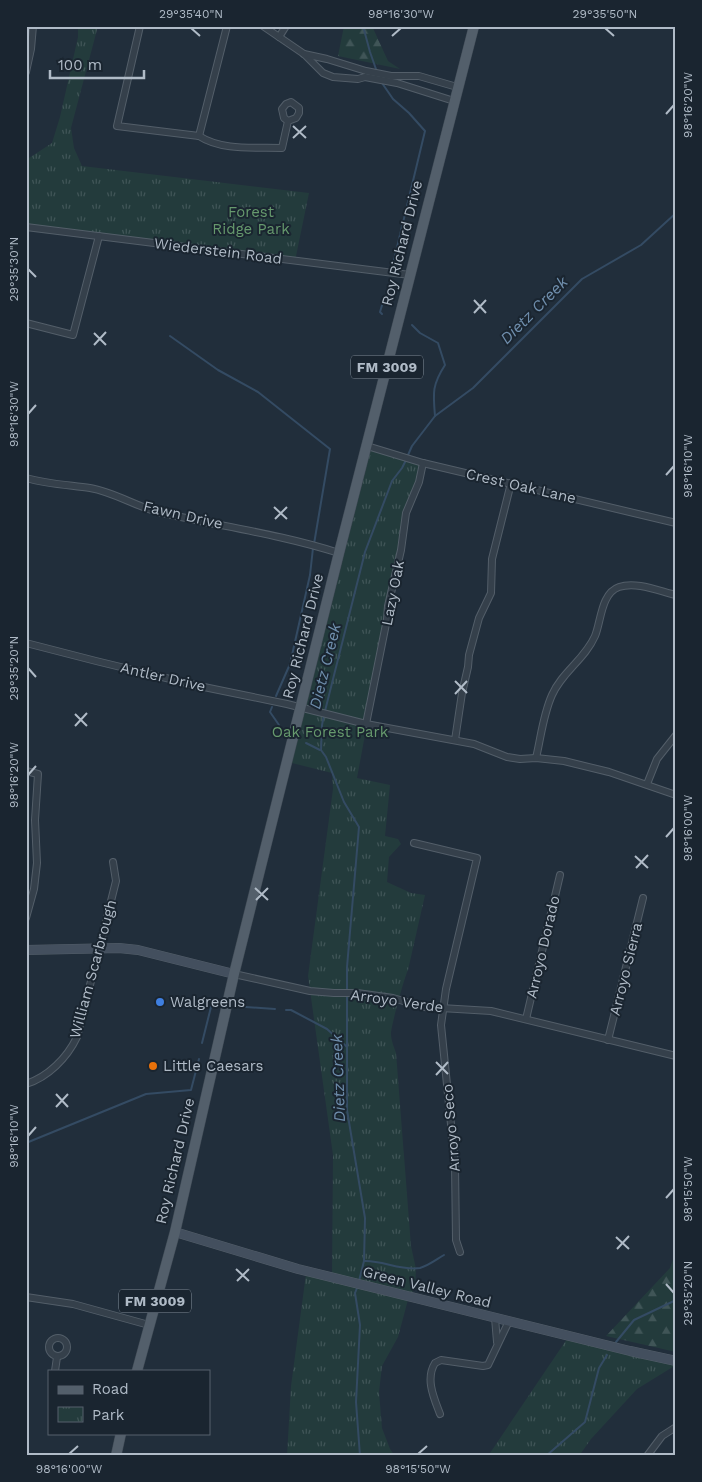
<svg xmlns="http://www.w3.org/2000/svg" width="702" height="1482" viewBox="0 0 702 1482" font-family="'Work Sans',sans-serif">
	<style>
		.forest { fill: url(#forest-firs) }
		.park { fill: url(#park-tufts) }
		.lines { fill: none; stroke-linecap: round; stroke-linejoin: round }
		.stream { stroke: #344b63; stroke-width: 2 }
		.street-casing { stroke: #535e69; stroke-width: 8 }
		.secondary-casing { stroke: #535e69; stroke-width: 10 }
		.primary-casing { stroke: #3e4954; stroke-width: 11 }
		.street { stroke: #35404b; stroke-width: 6 }
		.secondary { stroke: #434f5e; stroke-width: 9 }
		.primary { stroke: #535f6b; stroke-width: 10 }
		.ticks { fill: none; stroke: #b0bbc7; stroke-width: 2 }
		.shop-dot { fill: #3f7fe0; stroke: #1a2530; stroke-width: 2 }
		.food-dot { fill: #e8710a; stroke: #1a2530; stroke-width: 2 }
		.labels { text-anchor: middle; dominant-baseline: central; stroke-width: 4; stroke-linejoin: round; paint-order: stroke }
		.shield { fill: #1a2530; stroke: #838e9a; stroke-width: 1 }
		.shield-label { font-size: 14px; font-weight: bold; fill: #b0bbc7 }
		.park-label { font-size: 15px; fill: #66996d; stroke: #1a2530 }
		.street-label { font-size: 15px; fill: #b0bbc7; stroke: #1a2530 }
		.poi-label { font-size: 15px; fill: #b0bbc7; stroke: #1a2530; text-anchor: start }
		.water-label { font-size: 16px; font-style: italic; fill: #6f8eac; stroke: #1a2530 }
		.neatline { fill: none; stroke: #b0bbc7; stroke-width: 2 }
		.ticks-label { font-size: 12px; text-anchor: middle; fill: #b0bbc7 }
	</style>
	<defs>
		<pattern id="forest-firs" width="22" height="20" patternUnits="userSpaceOnUse" patternTransform="scale(1.25)"><rect width="22" height="20" fill="#233b3c"/><path d="M5 1l3.5 6h-7zM16 11l3.5 6h-7z" fill="#405557"/></pattern>
		<pattern id="park-tufts" width="24" height="20" patternUnits="userSpaceOnUse" patternTransform="scale(1.25)"><rect width="24" height="20" fill="#233b3c"/><path d="M3 7l-1-3M5 7V3M7 7l1-3M15 17l-1-3M17 17v-4M19 17l1-3" fill="none" stroke="#405557"/></pattern>
	</defs>
	<rect width="100%" height="100%" fill="#212e3b"/>
	<g class="forest">
		<path d="M344,26H372L388,61L400,69L338,56Z"/>
		<path d="M676,1251V1352L606,1336L670,1268Z"/>
	</g>
	<g class="park">
		<path d="M78,26H98L71,128L74,148L82,166L309,193L295,261L26,226V160L52,143L60,117L78,37Z"/>
		<path d="M367,446L423,463L406,513L357,778L390,785L385,836L398,839L401,844L389,857L387,882L411,893L425,895L408,970C405,975 390,1030 391,1034C391,1040 394,1047 396,1053L411,1246L416,1269L415,1289L409,1296L398,1337L382,1366L379,1392L382,1428L390,1449L395,1456H287L291,1386L306,1274L332,1277L333,1155L308,976L333,789L332,773L288,762Z"/>
		<path d="M569,1336L676,1365L637,1389L591,1439L579,1456H488Z"/>
	</g>
	<g class="lines">
		<g class="stream">
			<path d="M363,26L370,52L377,72"/>
			<path d="M382,83L393,99L409,113L425,131L394,260"/>
			<path d="M382,314L380,312L383,302"/>
			<path d="M412,325L420,333L438,343L445,365C432,385 433,393 435,416"/>
			<path d="M170,336L218,370L258,392L330,449L314,544"/>
			<path d="M408,455L412,446L435,416L473,388L582,279L641,245L676,213"/>
			<path d="M276,696L290,664L310,575L313,548"/>
			<path d="M272,707L270,712L279,725"/>
			<path d="M325,711L365,552L392,481L402,468L406,460"/>
			<path d="M324,715L322,725L321,750L326,757L344,802L359,827L347,967V990"/>
			<path d="M306,743L320,750"/>
			<path d="M347,995V1110L365,1218L364,1261L359,1281"/>
			<path d="M246,1007L275,1009"/>
			<path d="M286,1010H291L327,1029L347,1047"/>
			<path d="M202,1043L213,999"/>
			<path d="M26,1143L146,1094L191,1090L199,1059"/>
			<path d="M364,1261C382,1260 401,1271 420,1268C428,1266 437,1259 444,1255"/>
			<path d="M357,1288L355,1293L360,1325L356,1402L360,1456"/>
			<path d="M616,1342L634,1320L676,1300"/>
			<path d="M546,1456L585,1422L599,1368L607,1355"/>
		</g>
		<g class="street-casing">
			<g id="street">
				<path d="M140,26L117,126L199,136C222,151 255,147 282,148L288,121L284,118L282,109L286,104L291,102L299,108V113L296,118L288,121"/>
				<path d="M263,26L304,54L323,73L333,77L358,79L365,77L397,83L454,101"/>
				<path d="M279,37L286,26"/>
				<path d="M304,54L327,59L366,71L391,76H419L457,87"/>
				<path d="M26,72L31,49L33,26"/>
				<path d="M199,136L227,26"/>
				<path d="M26,227L410,275"/>
				<path d="M26,323L73,335L99,236"/>
				<path d="M367,446L423,463L676,523"/>
				<path d="M26,478C47,484 68,485 90,488C114,492 135,506 158,512C218,526 280,534 339,553"/>
				<path d="M26,643L96,661L199,686L287,704L366,724L474,744L507,757L520,759L536,758L564,761L609,772L676,795"/>
				<path d="M366,724L387,619L388,606L401,550L406,513L419,482L423,463"/>
				<path d="M455,740L462,693L468,667L469,655L479,618L491,593L492,559L511,483"/>
				<path d="M536,758C541,737 543,715 552,695C562,672 585,659 595,636C601,622 601,593 619,587C636,581 659,591 676,595"/>
				<path d="M26,771L38,774L35,820L37,863L34,889L26,918"/>
				<path d="M647,784L657,759L676,735"/>
				<path d="M414,843L477,858L446,989L441,1025L455,1164L456,1240L460,1252"/>
				<path d="M234,974L310,991L334,993H357L393,998L424,1007L491,1011L676,1056"/>
				<path d="M526,1019L560,875"/>
				<path d="M608,1040L643,898"/>
				<path d="M26,1084C48,1077 67,1058 77,1037L116,881L113,862"/>
				<path d="M26,1297L73,1304L149,1325"/>
				<path d="M495,1318L497,1342"/>
				<circle cx="58" cy="1347" r="9"/>
				<path d="M55,1371L57,1357"/>
				<path d="M440,1414C434,1398 425,1379 435,1363L441,1360L483,1366L488,1365L509,1321"/>
				<path d="M647,1456L662,1436L676,1427"/>
			</g>
		</g>
		<g class="secondary-casing">
			<g id="secondary">
				<path d="M26,950L119,948L138,950L234,974"/>
				<path d="M175,1232L298,1269L630,1351L676,1361"/>
			</g>
		</g>
		<g class="primary-casing">
			<g id="primary">
				<path d="M137,1371L175,1232L234,974L339,553L474,26"/>
				<path d="M116,1456L121,1433"/>
			</g>
		</g>
		<use href="#street" class="street"/>
		<use href="#secondary" class="secondary"/>
		<use href="#primary" class="primary"/>
	</g>
	<path class="ticks" d="M191,28L200,36M605,28L614,36M392,36L401,28M666,114L674,105M293,126L306,138M293,138L306,126M28,269L36,277M474,300L486,313M474,313L486,300M94,333L106,345M94,345L106,332M28,414L36,405M666,475L674,466M274,507L287,519M275,519L287,507M28,668L36,677M455,681L467,693M455,694L467,681M75,714L87,726M75,726L87,713M28,775L36,766M666,837L674,828M635,856L648,868M636,868L648,855M255,888L268,900M256,900L268,888M436,1062L448,1074M436,1075L448,1062M56,1094L68,1107M56,1107L68,1094M28,1136L36,1127M666,1198L674,1189M616,1237L629,1249M617,1249L629,1236M236,1269L249,1281M237,1281L249,1269M666,1284L674,1293M69,1454L78,1446M418,1454L427,1446"/>
	<circle class="shop-dot" cx="160" cy="1002" r="5"/>
	<circle class="food-dot" cx="153" cy="1066" r="5"/>
	<g class="labels">
		<g class="shield">
			<rect x="351" y="355.5" width="72" height="23" rx="4"/>
			<rect x="119" y="1289.5" width="72" height="23" rx="4"/>
		</g>
		<g class="shield-label">
			<text x="387" y="367">FM 3009</text>
			<text x="155" y="1301">FM 3009</text>
		</g>
		<g class="park-label">
			<text x="251" y="212">Forest<tspan x="251" dy="17">Ridge Park</tspan></text>
			<text x="330" y="732">Oak Forest Park</text>
		</g>
		<g class="street-label">
			<text transform="translate(402 243) rotate(-76)">Roy Richard Drive</text>
			<text transform="translate(218 251) rotate(7)">Wiederstein Road</text>
			<text transform="translate(521 486) rotate(13)">Crest Oak Lane</text>
			<text transform="translate(183 515) rotate(13)">Fawn Drive</text>
			<text transform="translate(393 593) rotate(-79)">Lazy Oak</text>
			<text transform="translate(303 636) rotate(-76)">Roy Richard Drive</text>
			<text transform="translate(163 677) rotate(13)">Antler Drive</text>
			<text transform="translate(543 947) rotate(-77)">Arroyo Dorado</text>
			<text transform="translate(93 969) rotate(-75)">William Scarbrough</text>
			<text transform="translate(626 969) rotate(-76)">Arroyo Sierra</text>
			<text transform="translate(397 1001) rotate(8)">Arroyo Verde</text>
			<text transform="translate(451 1128) rotate(-95)">Arroyo Seco</text>
			<text transform="translate(175 1161) rotate(-77)">Roy Richard Drive</text>
			<text transform="translate(427 1287) rotate(14)">Green Valley Road</text>
		</g>
		<g class="poi-label">
			<text x="170" y="1002">Walgreens</text>
			<text x="163" y="1066">Little Caesars</text>
		</g>
		<g class="water-label">
			<text transform="translate(534 310) rotate(-45)">Dietz Creek</text>
			<text transform="translate(325 666) rotate(-76)">Dietz Creek</text>
			<text transform="translate(338 1078) rotate(-92)">Dietz Creek</text>
		</g>
	</g>
	<rect width="702" height="1482" fill="none" stroke="#1a2530" stroke-width="55"/>
	<rect x="48" y="1370" width="162" height="65" fill="#1a2530" stroke="#56616c"/>
	<rect x="58" y="1386" width="25" height="8" fill="#535f6b" stroke="#56616c"/>
	<text x="92" y="1394" font-size="15" fill="#b0bbc7">Road</text>
	<rect x="58" y="1407" width="25" height="15" fill="url(#park-tufts)" stroke="#56616c"/>
	<text x="92" y="1420" font-size="15" fill="#b0bbc7">Park</text>
	<path d="M50 70v8h94v-8" fill="none" stroke="#b0bbc7" stroke-width="2.5"/>
	<text x="58" y="70" font-size="15" fill="#b0bbc7" stroke="#1a2530" stroke-width="4" paint-order="stroke">100 m</text>
	<rect x="28" y="28" width="646" height="1426" class="neatline"/>
	<g class="ticks-label">
		<text x="191" y="18">29°35'40"N</text>
		<text x="401" y="18">98°16'30"W</text>
		<text x="605" y="18">29°35'50"N</text>
		<text transform="translate(688 105) rotate(-90)" y="4">98°16'20"W</text>
		<text transform="translate(14 269) rotate(-90)" y="4">29°35'30"N</text>
		<text transform="translate(14 414) rotate(-90)" y="4">98°16'30"W</text>
		<text transform="translate(688 466) rotate(-90)" y="4">98°16'10"W</text>
		<text transform="translate(14 668) rotate(-90)" y="4">29°35'20"N</text>
		<text transform="translate(14 775) rotate(-90)" y="4">98°16'20"W</text>
		<text transform="translate(688 828) rotate(-90)" y="4">98°16'00"W</text>
		<text transform="translate(14 1136) rotate(-90)" y="4">98°16'10"W</text>
		<text transform="translate(688 1189) rotate(-90)" y="4">98°15'50"W</text>
		<text transform="translate(688 1293) rotate(-90)" y="4">29°35'20"N</text>
		<text x="69" y="1473">98°16'00"W</text>
		<text x="418" y="1473">98°15'50"W</text>
	</g>
</svg>
